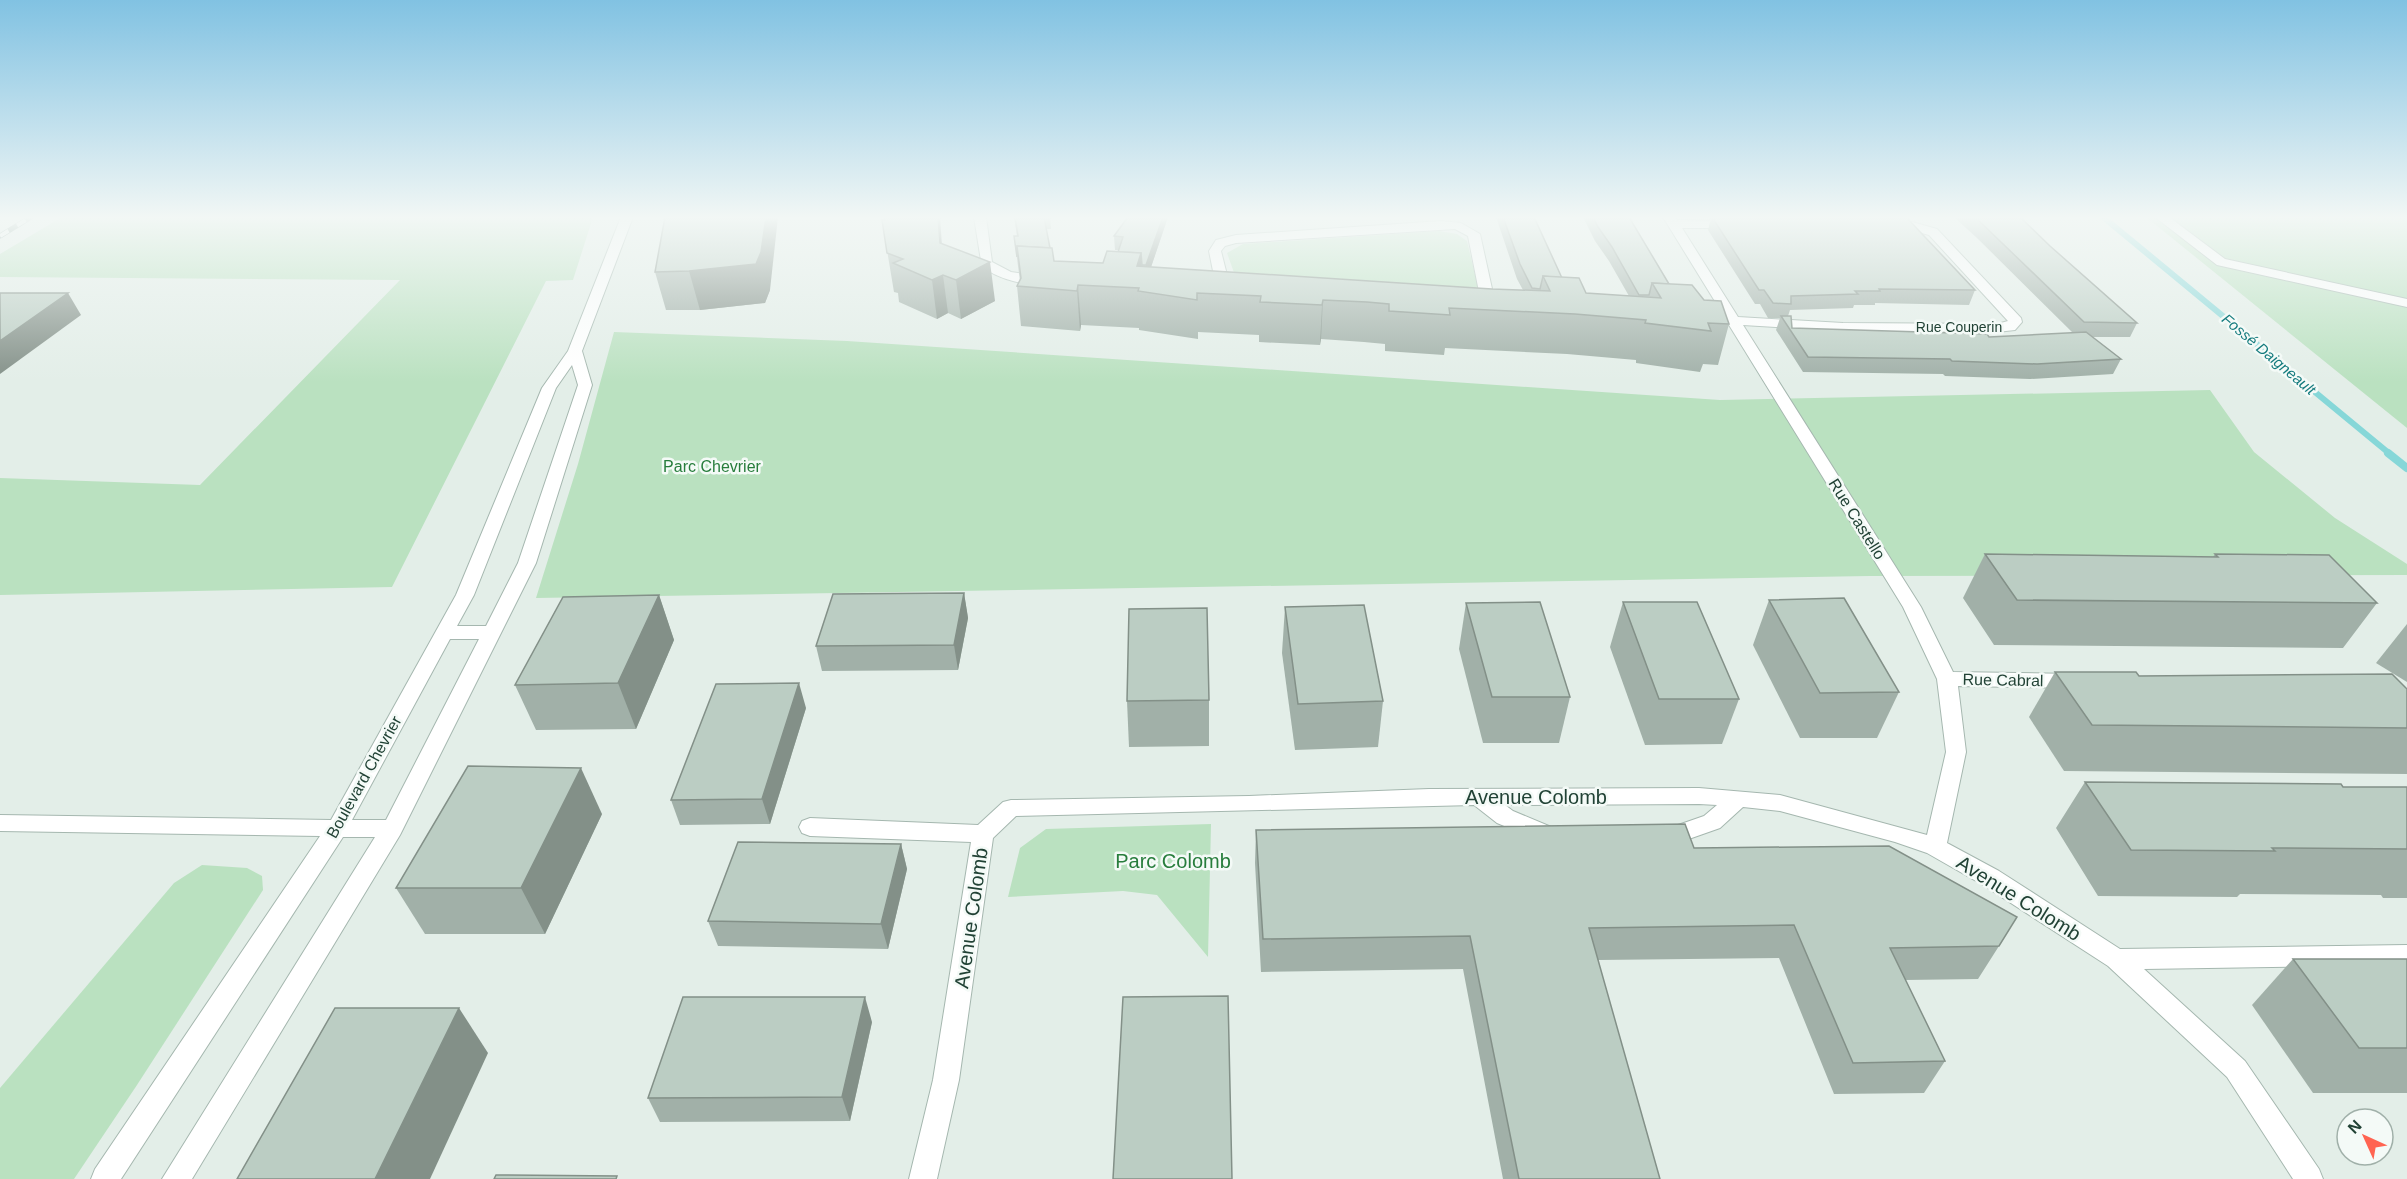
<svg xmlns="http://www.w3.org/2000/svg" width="2407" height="1179" viewBox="0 0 2407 1179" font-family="Arial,sans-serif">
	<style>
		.green { fill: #bae1c0 }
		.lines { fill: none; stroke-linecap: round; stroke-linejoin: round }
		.stream-far1 { stroke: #86d7d8; stroke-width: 6 }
		.stream { stroke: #86d7d8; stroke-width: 8 }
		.minor-casing { stroke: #a5b7af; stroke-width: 2 }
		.minor { fill: #fff; fill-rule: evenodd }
		.rail-casing { stroke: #5b7d70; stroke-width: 5 }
		.rail { stroke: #f4faf7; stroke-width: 4; stroke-dasharray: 10; stroke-linecap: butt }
		.wall { fill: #a1b0a8 }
		.shaded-wall { fill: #839088 }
		.building { fill: #bbcdc3; stroke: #839088; stroke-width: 1.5 }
		.labels { text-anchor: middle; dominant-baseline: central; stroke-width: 5; stroke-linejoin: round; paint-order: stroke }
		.far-street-label { font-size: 14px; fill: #214235; stroke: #f4faf7 }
		.far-water-label { font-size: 15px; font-style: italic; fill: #147b7e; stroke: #f4faf7 }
		.park-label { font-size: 16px; fill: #277d3c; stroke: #f4faf7 }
		.street-label { font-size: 16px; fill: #214235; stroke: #f4faf7 }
		.near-street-label { font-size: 20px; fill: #214235; stroke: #f4faf7 }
		.near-park-label { font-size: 20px; fill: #277d3c; stroke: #f4faf7 }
	</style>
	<rect width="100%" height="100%" fill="#e3eee8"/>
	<g class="green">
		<path d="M62,217H593L573,280L546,281L392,587L0,595V478L200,485L400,280L0,277V254Z"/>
		<path d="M2146,217H2407V428Z"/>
		<path d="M1439,231L1457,234L1467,241L1482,304L1237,281L1227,253L1243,244Z"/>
		<path d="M614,332L847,341L1720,400L2210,390L2254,452L2335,518L2407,564V575L1870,576L536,598L578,464Z"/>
		<path d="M1211,824L1208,957L1157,895L1123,891L1008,897L1020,848L1046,829Z"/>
		<path d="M202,865L247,868L262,876L263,890L137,1085L74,1179H0V1088L174,883Z"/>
	</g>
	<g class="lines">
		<path class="stream-far1" d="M2103,217L2390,454"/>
		<path class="stream" d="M2388,453L2407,468"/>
		<g class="minor-casing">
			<g id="minor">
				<path d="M621,217H633L582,351L592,385L536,563L400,835L192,1179H162L375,837H343L121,1179H91L95,1169L320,836L0,831V815L331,820L456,595L542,388L568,351ZM572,365L578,385L518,563L486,626H457L474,595L556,388ZM450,639H479L386,820H352Z"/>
				<path d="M974,217H986L992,262L1011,272L1050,277L1051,280L1050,283C1028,288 999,279 982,267Z"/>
				<path d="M1663,217H1675L1677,220L1739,221L1741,224L1735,228H1682L1738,317L1843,323L1997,324L2008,321L1929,235L1911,230L1887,228V222H1912L1937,229L2021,318L2022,322L2015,330L1997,332L1843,331L1743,325L1921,607L1953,672L2075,674L2082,676L2085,681L2082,686L2075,688L1958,686L1966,752L1947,843L1999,871L2120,949L2407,945V965L2144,969L2245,1061L2319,1169L2323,1179H2293L2227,1077L2108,966L1983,885L1927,853L1895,842L1780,811L1743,807L1720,828L1666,847L1658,844L1655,838L1658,832L1704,816L1717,805L1699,804L1505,805L1513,811L1556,829L1559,835L1556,841L1548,844L1497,823L1474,805L1016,816L993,838L959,1080L937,1179H909L933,1080L971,842L810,836L802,833L799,827L802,821L810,818L978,825L1003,802L1011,800L1249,796L1429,789L1699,788L1780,795L1927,835L1946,752L1937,679L1903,607L1729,325L1704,323L1697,319L1704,315L1724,316Z"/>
				<path d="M2155,217H2169L2225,259L2407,299V307L2217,265Z"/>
				<path d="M1441,221L1461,223L1480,234L1496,307L1494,310L1489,311L1482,307L1468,236L1455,229L1236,243L1225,246L1221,251L1231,291L1224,295L1217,291L1209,251L1216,240L1236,235Z"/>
			</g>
		</g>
		<use href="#minor" class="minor"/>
		<g class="rail-casing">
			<path id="rail" d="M0,236L31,217"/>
		</g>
		<use href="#rail" class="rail"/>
	</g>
	<g class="wall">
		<path d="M665,217L770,290L765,303L700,310H666L655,272Z"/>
		<path d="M1014,217H1050L1051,229H1046L1050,248L1054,261L1103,263L1118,252V250H1115L1114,236L1168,217L1151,267L1492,289L1523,290L1517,279L1496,217H1534L1562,278L1586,293L1629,296L1609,261L1595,241L1583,217H1629L1669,284L1704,300L1729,324L1718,365L1703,364L1700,372L1636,363V360L1567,354L1445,348L1444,355L1385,351V344L1364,342L1321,339L1320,345L1259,342V335L1198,332V339L1139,330V328L1081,325L1080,331L1021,326L1017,286L1020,281L1014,236H1017Z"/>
		<path d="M1700,217H1891L1975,290L1969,305L1875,303V305H1854L1853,308L1790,310L1788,316L1792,328L1989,337L2073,333L1977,238L1954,217H2020L2050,246L2137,323L2130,337H2092L2121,359L2113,374L2030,379L1945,376L1943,374L1803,372L1776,330L1780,318H1768L1760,304H1755L1708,230L1711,218H1701Z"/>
		<path d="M882,220H885L942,244L995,301L961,319L948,313L937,319L899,302L898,293L894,292Z"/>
		<path d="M1985,554L2213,557L2215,554L2377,603L2343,648L1994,645L1963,598Z"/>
		<path d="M964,593L968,618L958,670L822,671L816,646Z"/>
		<path d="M659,595L674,640L636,729L536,730L515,685Z"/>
		<path d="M1769,600L1899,692L1877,738H1800L1753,645Z"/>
		<path d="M1623,602L1739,699L1722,744L1645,745L1610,647Z"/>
		<path d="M1466,603L1570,697L1559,743H1483L1459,649Z"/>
		<path d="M1285,607L1383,701L1378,747L1295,750L1282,653Z"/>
		<path d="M2407,624V682L2376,663Z"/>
		<path d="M2055,672L2407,689V774L2064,771L2029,717Z"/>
		<path d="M1209,700V746L1129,747L1127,701Z"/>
		<path d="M806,708L770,824L680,825L671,800Z"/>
		<path d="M2085,782L2343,787H2407V898H2383L2381,895L2240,894L2237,897L2098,896L2056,828Z"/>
		<path d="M602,814L545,934H425L396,888Z"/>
		<path d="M1256,830L1694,848L1999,946L1978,979L1905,980L1945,1061L1924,1093L1834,1094L1779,958L1598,960L1660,1179H1503L1463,969L1261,972L1255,863Z"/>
		<path d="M901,844L907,869L888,949L718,946L708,921Z"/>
		<path d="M2293,959H2407V1093H2313L2252,1005Z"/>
		<path d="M872,1022L850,1121L660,1122L648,1098Z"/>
	</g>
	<g class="shaded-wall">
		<path d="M766,217H778L770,290L765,303L700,310L689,271Z"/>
		<path d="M938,217H940L944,275L940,243Z"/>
		<path d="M1163,217H1168L1147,279L1146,265Z"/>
		<path d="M1141,253L1143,291L1137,266Z"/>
		<path d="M990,262L995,301L961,319L956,280Z"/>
		<path d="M943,275L948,313L937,319L932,280Z"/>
		<path d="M1078,285L1081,325L1080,331L1077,291Z"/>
		<path d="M68,293L81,315L0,374V341Z"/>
		<path d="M1323,300L1321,339L1320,345L1322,305Z"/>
		<path d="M964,593L968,618L958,670L954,645Z"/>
		<path d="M659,595L674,640L636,729L618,683Z"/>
		<path d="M799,683L806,708L770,824L762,799Z"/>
		<path d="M581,768L602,814L545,934L521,888Z"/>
		<path d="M901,844L907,869L888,949L881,924Z"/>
		<path d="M865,997L872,1022L850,1121L842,1097Z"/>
		<path d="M459,1008L488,1053L430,1179H375Z"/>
	</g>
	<g class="building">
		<path d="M665,217H766L761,252L756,264L689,271L655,272Z"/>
		<path d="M884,217H938L940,243L990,262L956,280L943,275L932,280L893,263L903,259L887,253L882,220H885Z"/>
		<path d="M1015,217H1044L1050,248L1017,246V257L1014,236H1018Z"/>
		<path d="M1128,217H1163L1146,265H1142L1141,253L1118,252L1123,237L1114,236Z"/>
		<path d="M1503,217H1534L1562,278L1543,276L1540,289L1532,288L1520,264Z"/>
		<path d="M1593,217H1629L1669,284L1652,283L1649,295H1639L1612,247L1598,227Z"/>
		<path d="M1712,217L1907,218L1975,290L1879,289L1880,291H1855L1858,294L1791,296V304L1773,303L1764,290H1759Z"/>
		<path d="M1975,217H2020L2050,246L2137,323L2084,322Z"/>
		<path d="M1017,246L1052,248L1054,261L1103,263L1107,251L1141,253L1137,266L1492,289L1550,291L1543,276L1579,278L1586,293L1661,298L1652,283L1692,285L1704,300L1721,301L1729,324L1708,323L1711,331L1645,323L1646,320L1575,314L1449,308L1450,315L1389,311V304L1367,302L1323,300L1322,305L1260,302L1261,296L1197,293V300L1138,291L1139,288L1078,285L1077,291L1017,286L1021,278Z"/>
		<path d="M0,293H68L0,341Z"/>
		<path d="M1781,316H1791L1792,328L1987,334L1989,337L2086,332L2121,359L2037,364L1952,361L1950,359L1808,357Z"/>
		<path d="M1985,554L2218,557L2215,554L2329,555L2377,603L2017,600Z"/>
		<path d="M964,593L954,645L816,646L833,594Z"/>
		<path d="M659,595L618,683L515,685L563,597Z"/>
		<path d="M1844,598L1899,692L1820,693L1769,600Z"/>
		<path d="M1540,602L1570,697H1492L1466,603Z"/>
		<path d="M1623,602H1697L1739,699H1659Z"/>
		<path d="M1364,605L1383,701L1298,704L1285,607Z"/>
		<path d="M1207,608L1209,700L1127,701L1129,609Z"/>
		<path d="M2055,672H2136L2139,676L2392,674L2407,689V728L2092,725Z"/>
		<path d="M799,683L762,799L671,800L716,684Z"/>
		<path d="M468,766L581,768L521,888H396Z"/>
		<path d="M2085,782L2341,784L2343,787H2407V849L2272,848L2275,851L2131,850Z"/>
		<path d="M1685,824L1694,848L1889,846L2017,917L1999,946L1890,948L1945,1061L1853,1063L1794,925L1589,928L1660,1179H1519L1470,936L1263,939L1256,830Z"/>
		<path d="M738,842L901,844L881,924L708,921Z"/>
		<path d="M2293,959H2407V1048H2359Z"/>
		<path d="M1228,996L1232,1179H1113L1123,997Z"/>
		<path d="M683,997H865L842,1097L648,1098Z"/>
		<path d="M335,1008H459L375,1179H237Z"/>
		<path d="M496,1175L617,1176L616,1179H494Z"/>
	</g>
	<linearGradient id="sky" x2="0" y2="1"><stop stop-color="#81c2e2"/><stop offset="0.57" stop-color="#f2f7f5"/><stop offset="1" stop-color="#f2f7f5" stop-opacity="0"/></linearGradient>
	<rect width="2407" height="382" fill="url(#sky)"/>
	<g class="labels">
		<g class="far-street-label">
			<text x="1959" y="327">Rue Couperin</text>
		</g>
		<g class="far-water-label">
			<text transform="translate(2269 354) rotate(40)">Fossé Daigneault</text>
		</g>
		<g class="park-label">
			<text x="712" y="466">Parc Chevrier</text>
		</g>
		<g class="street-label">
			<text transform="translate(1857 519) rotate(58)">Rue Castello</text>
			<text transform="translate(2003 680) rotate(1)">Rue Cabral</text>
			<text transform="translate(364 777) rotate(-61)">Boulevard Chevrier</text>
		</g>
		<g class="near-street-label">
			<text x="1536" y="797">Avenue Colomb</text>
			<text transform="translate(2019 898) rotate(32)">Avenue Colomb</text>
			<text transform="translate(971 918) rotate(-82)">Avenue Colomb</text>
		</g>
		<g class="near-park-label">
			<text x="1173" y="861">Parc Colomb</text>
		</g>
	</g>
	<g transform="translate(2365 1137) rotate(315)"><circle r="28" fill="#f4faf7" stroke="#a0b0a9" stroke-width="1.5"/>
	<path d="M0-4.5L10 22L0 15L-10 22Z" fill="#ff6451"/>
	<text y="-9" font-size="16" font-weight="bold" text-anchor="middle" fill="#214235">N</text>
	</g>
</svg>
